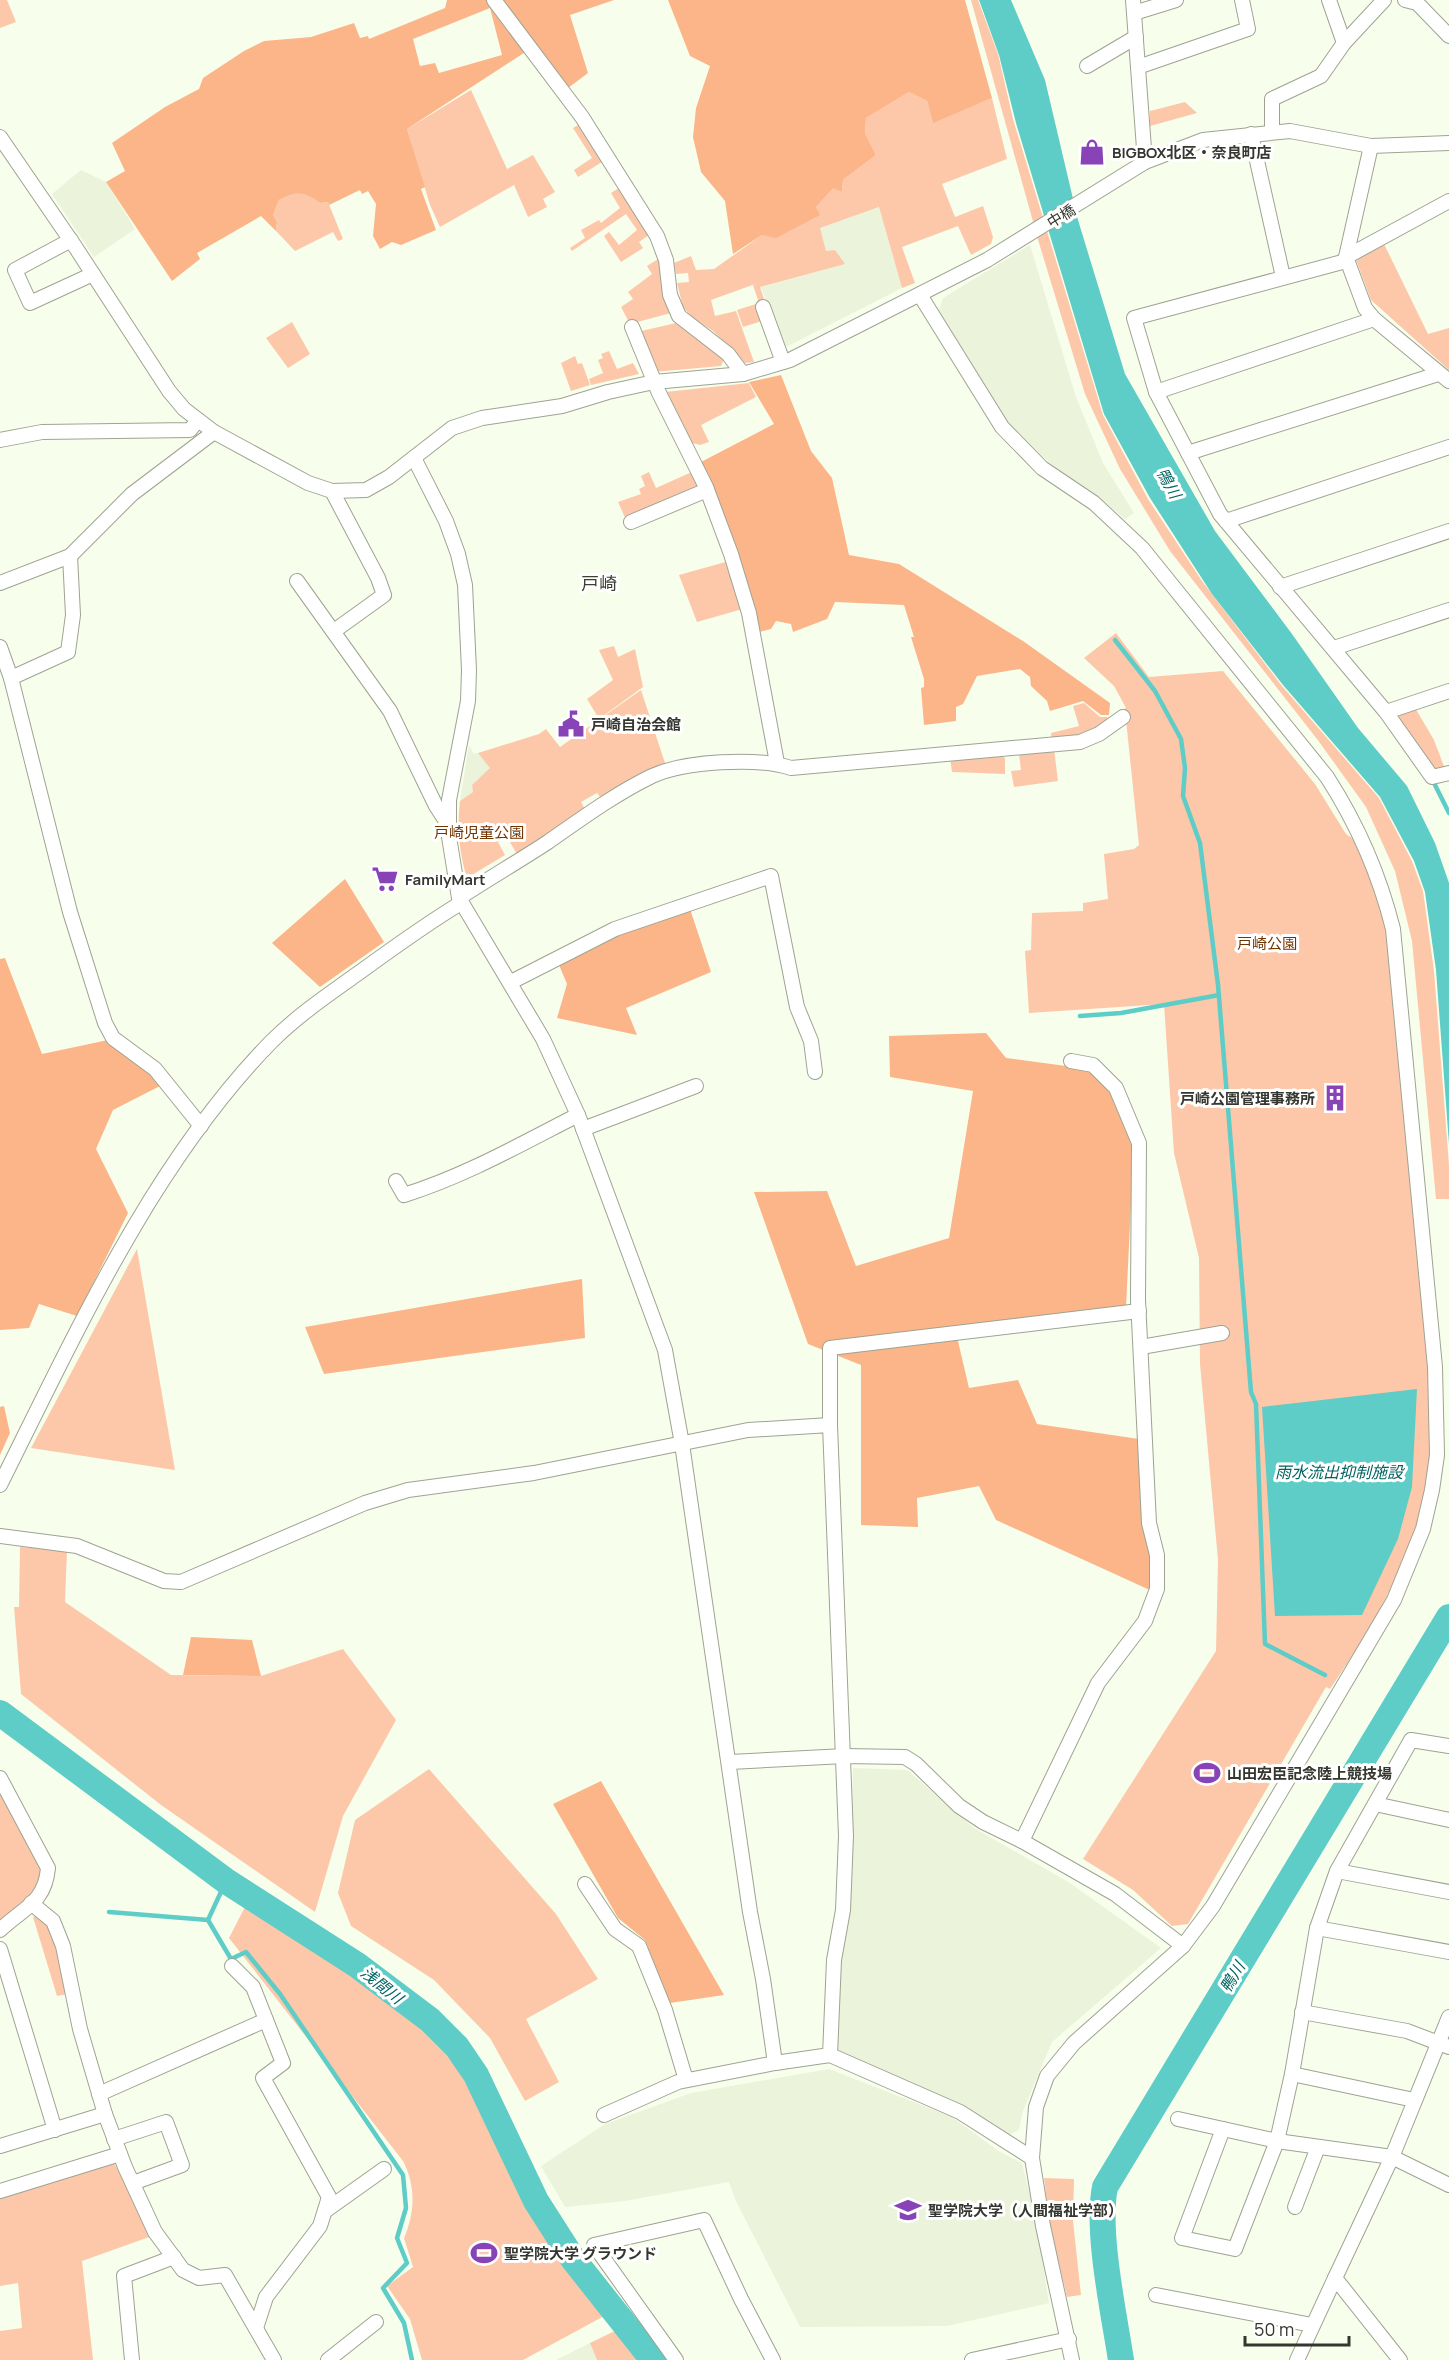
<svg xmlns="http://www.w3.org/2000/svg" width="1449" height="2360" viewBox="0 0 1449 2360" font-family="Manrope,'Noto Sans JP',sans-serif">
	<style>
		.built { fill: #ebf3da }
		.green { fill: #fdc8a9 }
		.forest { fill: #fbb589; fill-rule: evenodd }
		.water { fill: #5eccc7 }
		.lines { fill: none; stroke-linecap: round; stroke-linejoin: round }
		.stream { stroke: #5eccc7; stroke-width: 4.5 }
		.river { stroke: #5eccc7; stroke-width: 26 }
		.minor-casing { stroke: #9ea392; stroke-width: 16 }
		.minor { stroke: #fff; stroke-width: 14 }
		.labels { text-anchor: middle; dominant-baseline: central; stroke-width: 6; stroke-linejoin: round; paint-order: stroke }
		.poi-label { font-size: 15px; font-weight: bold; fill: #34362f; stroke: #fff; text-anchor: start }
		.street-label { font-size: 15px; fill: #34362f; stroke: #fff }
		.park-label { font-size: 15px; fill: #733500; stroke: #fff }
		.water-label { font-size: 16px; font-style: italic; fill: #006360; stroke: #fff }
		.quarter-label { font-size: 18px; fill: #3b4032; stroke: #fff }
	</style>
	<rect width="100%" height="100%" fill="#f8feec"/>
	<g class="built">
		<path d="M81,170L106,182L135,229L94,257L52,194Z"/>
		<path d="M879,207L902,288L784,348L774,315H771L761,287L844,264L826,251L819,228Z"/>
		<path d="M1030,245L1076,397L1103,463L1134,513L1125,519L1094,493L1057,469L1025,441L1007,422L938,313L943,298Z"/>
		<path d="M469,745L474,754L478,753L491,768L472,785L473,792L460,801Z"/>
		<path d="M853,1768L907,1770L974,1828L1070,1883L1161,1948L1052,2042L1023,2111L1019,2130L1007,2136L966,2107L835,2050L839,1961L849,1915Z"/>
		<path d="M829,2069L952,2117L1000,2152L1022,2163L1037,2225L1049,2303L947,2326L800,2327L735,2199L729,2182L625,2201L565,2207L541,2166L605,2124L691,2093Z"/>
		<path d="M590,2343L597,2360H556Z"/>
	</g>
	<g class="green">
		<path d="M0,0H7L16,22L0,28Z"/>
		<path d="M971,0H978L998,54L1013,119L1103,415L1148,499L1202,581L1282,686L1379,798L1412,861L1423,891L1434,971L1449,1165V1199H1436L1412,941L1395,871L1366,807L1317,739L1170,551L1120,469L1085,394L1039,243Z"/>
		<path d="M471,90L507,169L533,155L555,192L543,199L547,207L528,217L514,185L440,227L430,205L407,129Z"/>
		<path d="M909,92L927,101L933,122L992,98L1007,159L942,184L955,217L983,206L993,237L991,244L971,255L958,226L902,247L915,283L902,288L879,207L820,228L826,251L835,250L845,264L760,287L765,302L759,303L753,285L758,283L711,300L715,316L736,311L754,362L745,363L713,331L694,319L683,307L677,283L689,282L688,273L676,274L674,263L691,256L696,270L714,269L762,235L819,215L816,207L833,187L842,192L843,180L876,155L865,133L866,118Z"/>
		<path d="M1185,102L1197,113L1150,126V111Z"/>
		<path d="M578,125L602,162L578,177L574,170L592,158L573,128Z"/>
		<path d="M619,188L649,235L639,242L643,248L621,262L604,236L609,232L619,245L637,230L626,214L572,251L570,248L585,238L581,230L599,220L601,223L620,208L611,193Z"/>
		<path d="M294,191L305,192L320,203L328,202L343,239L338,241L333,232L295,251L276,231L277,222L273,215L279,200Z"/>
		<path d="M1383,242L1428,334L1449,328V370L1371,300L1355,257Z"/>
		<path d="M658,259L671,313L630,324L621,307L633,299L628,292L652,274L647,266Z"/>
		<path d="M756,304L762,321L743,327L737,310Z"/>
		<path d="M292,322L310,354L288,368L266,338Z"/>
		<path d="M676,323L706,343L724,359L721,366L654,372L637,332Z"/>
		<path d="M609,351L617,369L633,363L639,374L591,385L589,379L603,373L598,360L603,358L601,354Z"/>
		<path d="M575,356L578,364L582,363L590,385L571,391L561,363Z"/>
		<path d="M749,383L756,397L701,425L709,442L700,445L688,442L665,392Z"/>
		<path d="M694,471L702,486L664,504L661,499L663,505L626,520L618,502L641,494L639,489L645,486L641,476L649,472L656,488Z"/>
		<path d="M729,561L746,608L697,622L679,575Z"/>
		<path d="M1116,633L1149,677L1223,671L1315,784L1346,834L1355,840L1379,896L1387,933C1398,1042 1409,1150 1420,1259C1426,1324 1440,1406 1429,1472C1416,1553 1376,1622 1330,1689L1326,1687L1188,1924L1172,1926L1133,1890L1083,1859L1216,1651L1218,1560L1200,1364L1199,1258L1174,1153L1164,1004L1029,1013L1025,951L1031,950L1032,913L1083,911V903L1108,899L1104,854L1134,849L1139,845L1126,720L1121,711L1126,708L1114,686L1084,658Z"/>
		<path d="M614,646L618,657L635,649L643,687L599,719L587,699L613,680L599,650Z"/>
		<path d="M641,690L665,763L637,775L601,798L597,793L581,802L586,811L518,856L507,837L498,842L505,855L467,878C459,852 457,828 460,801L473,792L472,785L490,768L478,753L539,734L546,729L560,747Z"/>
		<path d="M1084,703L1100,717H1108C1097,736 1072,737 1052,742L1051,733L1079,726L1073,706Z"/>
		<path d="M1414,706L1434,740L1445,769L1437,771L1431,768L1394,713Z"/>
		<path d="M1054,749L1058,781L1014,787L1011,771L1021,770L1019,754Z"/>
		<path d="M998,754L1005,758V774L952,772L950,758Z"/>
		<path d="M137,1249L175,1470L31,1448Z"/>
		<path d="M20,1547L67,1550L65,1602L171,1675L261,1676L343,1649L396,1720L343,1816L315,1912L161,1805L21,1694L14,1607H19Z"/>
		<path d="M429,1769L556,1914L598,1979L526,2019L559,2082L525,2101L490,2038L434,1980L351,1926L338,1893L355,1820Z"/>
		<path d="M0,1788L43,1868L41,1888L0,1925Z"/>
		<path d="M246,1905L382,1991L449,2055L487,2119L534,2220L606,2315L523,2360H422L410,2319L387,2286L413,2267L404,2238C415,2212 416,2186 403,2161L229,1938Z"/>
		<path d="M41,1915L54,1932L68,1994L57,1996L33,1917Z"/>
		<path d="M114,2163L152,2236L82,2261L93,2360H0V2331L22,2328L18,2283L0,2286V2196Z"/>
		<path d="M1044,2178L1074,2179L1073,2221L1081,2295L1067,2297L1050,2227Z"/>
		<path d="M621,2328L646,2356L649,2360H597L590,2343Z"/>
	</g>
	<g class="forest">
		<path d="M447,0H487L527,51L407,129L425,187L421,189L436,230L401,245L392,242L380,249L373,236L376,204L368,191L362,194L360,190L329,205L328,202L320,203C304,191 297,190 279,200L273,215L277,222L276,231L261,216L197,253L200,259L172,281L106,182L125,171L112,143L165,107L199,89L203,78L244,51L264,41L311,37L354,23L360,38L368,36L369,39L445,8ZM490,8L502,55L439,73L435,63L420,66L413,39Z"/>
		<path d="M502,0H614L570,15L588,73L568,88Z"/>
		<path d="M668,0H965L992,98L933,123L927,101L909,92L866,118L865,133L876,155L843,180L842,192L833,188L816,207L820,215L776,238L762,235L733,254L725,201L701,172L693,137L696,108L710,66L690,56Z"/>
		<path d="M781,375L811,451L832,478L849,555L899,564L1023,641L1110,703L1109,715H1101L1083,701L1050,711L1047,701L1031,686L1030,677L1020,669L977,676L963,704L956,707V721L924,725L921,688L924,687V679L911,637H914L904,605L835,602L827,619L793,632L791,624L776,621L771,629L755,633L699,463L774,424L749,382Z"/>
		<path d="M345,879L384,942L320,987L272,943Z"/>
		<path d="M690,909L711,972L626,1008L637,1035L557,1018L567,984L559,965L618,933Z"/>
		<path d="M5,958L42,1054L108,1040L162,1085L113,1110L96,1149L128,1213L77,1316L39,1304L29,1328L0,1330V959Z"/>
		<path d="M986,1033L1006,1058L1088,1069L1110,1090L1134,1142L1126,1307L957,1337L969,1388L1018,1380L1037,1424L1139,1439L1142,1526L1151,1557L1152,1591L996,1520L979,1486L917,1498L918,1527L861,1525V1365L808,1344L754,1192L827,1191L856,1266L949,1238L973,1091L890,1077L889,1036Z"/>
		<path d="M582,1279L585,1338L324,1374L305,1327Z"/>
		<path d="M4,1406L10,1433L0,1455V1407Z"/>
		<path d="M191,1637L252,1640L261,1676L183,1675Z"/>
		<path d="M601,1781L724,1995L670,2003L645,1940L618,1918L553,1804Z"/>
	</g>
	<g class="water">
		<path d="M979,0H1011L1045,80L1078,220L1125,374L1215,531L1292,634L1358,728L1407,786L1435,843L1449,883V1144L1436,970L1425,892L1414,861L1380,797L1283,685L1212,594L1150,498L1104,414L1016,123L999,55Z"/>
		<path d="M1417,1389L1412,1487L1398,1539L1362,1615L1275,1616L1262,1407Z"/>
	</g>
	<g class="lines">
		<g class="stream">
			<path d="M1115,640L1155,691L1181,739L1185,768L1183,796L1200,843L1218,985L1251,1392L1256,1404L1265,1644L1325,1675"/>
			<path d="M1435,785L1449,813"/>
			<path d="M1080,1016L1121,1013L1219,995"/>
			<path d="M226,1881L208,1920L231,1959L246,1952L280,1994L403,2175L406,2208L397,2238L407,2263L383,2288L404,2323L412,2360"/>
			<path d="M109,1912L208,1920"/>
		</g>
		<g class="river">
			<path d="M0,1713L226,1881L357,1965L430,2020L457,2047L476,2075L536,2201L573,2259L653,2360"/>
			<path d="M1121,2360C1114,2314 1096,2231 1105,2187L1449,1617"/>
		</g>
		<g class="minor-casing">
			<g id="minor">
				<path d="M494,0L582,117L657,236L666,260L670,295L679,316L728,354L743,374"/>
				<path d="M1133,0L1145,162"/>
				<path d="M1329,0L1344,43"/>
				<path d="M1405,0L1417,3L1449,36"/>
				<path d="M1134,13L1176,0"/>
				<path d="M1087,66L1136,37"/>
				<path d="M1138,67L1248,29L1242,0"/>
				<path d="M1272,131V99L1321,76L1344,43L1384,0"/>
				<path d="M1251,134L1283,277"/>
				<path d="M0,137L76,248L169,391L184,409L214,432L308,483L332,491L366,490L389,477L452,428L482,418L562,406L608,392L654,382L743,374L790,360L987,260L1145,162L1203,140L1290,131L1371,146L1449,143"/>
				<path d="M1371,146L1346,257L1365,308L1374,319L1449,381"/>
				<path d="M71,240L15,270L30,303L93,274"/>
				<path d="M1346,257L1449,201"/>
				<path d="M1346,261L1134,318L1156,392L1220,514L1386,712L1432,777L1449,773"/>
				<path d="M920,295L1002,427L1042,468L1094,503L1142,548L1327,777C1358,825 1379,873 1393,929L1435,1367L1437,1455L1432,1490L1423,1529L1394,1600L1213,1906L1183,1946L1074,2043L1047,2076L1036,2107L1032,2158L1043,2226L1072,2360"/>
				<path d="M763,307L783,362"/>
				<path d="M632,327L659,393L706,487L731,554L749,613L777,763"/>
				<path d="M1156,392L1374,319"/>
				<path d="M0,440L42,432L190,430L198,420"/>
				<path d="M1188,453L1438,374"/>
				<path d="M414,458L446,521L458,554L465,585L469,670L468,701L449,800V837L459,898L543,1039L578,1115L665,1350L682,1444L750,1912L763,1979L775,2063L830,2055L960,2112L1032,2158"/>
				<path d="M332,491L378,578L384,595L334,631"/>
				<path d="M1226,521L1449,447"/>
				<path d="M631,522L707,490"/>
				<path d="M297,581L390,711L436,806L449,826"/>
				<path d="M0,583L70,556L132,494L214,432"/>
				<path d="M1280,587L1449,531"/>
				<path d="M0,647L11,678L70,912L105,1023L113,1038L155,1069L201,1126"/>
				<path d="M1334,648L1449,610"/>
				<path d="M11,678L68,652L73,615L70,556"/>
				<path d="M1386,712L1449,691"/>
				<path d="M459,898C488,879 519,861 548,842C581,819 615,794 652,776C685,761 757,757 791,768L1080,742L1099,734L1123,717"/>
				<path d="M511,982L615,929L771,876L797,1007L811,1041L815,1072"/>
				<path d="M583,1129L696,1086"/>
				<path d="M396,1181L404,1195C465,1176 521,1144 578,1115"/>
				<path d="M1141,1347L1222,1333"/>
				<path d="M830,1425V1348L1139,1311"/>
				<path d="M0,1485C76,1333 152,1164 271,1042C298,1015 329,994 360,972C393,948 426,924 461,903"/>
				<path d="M0,1536L77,1546L164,1581L181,1582L365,1503L408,1490L534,1473L748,1430L830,1425L846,1836L843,1910L834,1960L830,2055"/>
				<path d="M730,1762L845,1756L905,1757L916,1764L959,1806L983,1822L1022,1841L1115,1894L1183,1946"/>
				<path d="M0,1778L48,1868C45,1903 23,1908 0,1930"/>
				<path d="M1375,1804L1449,1820"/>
				<path d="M1022,1841L1098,1683L1145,1621L1157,1589V1555L1149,1523L1138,1300L1139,1143L1116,1088L1093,1065L1071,1061"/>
				<path d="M1337,1871L1449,1892"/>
				<path d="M585,1884L615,1929L639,1946L665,2010L686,2080"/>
				<path d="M31,1903L53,1921L63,1946L80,2029L105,2114L125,2167L155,2232L183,2270L199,2278L225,2275L274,2360"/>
				<path d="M1317,1928L1449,1952"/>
				<path d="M0,1949L55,2130"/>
				<path d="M232,1966L253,1987L283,2063L263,2078L329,2197L320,2226L266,2297L256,2328"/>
				<path d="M1302,2012L1407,2031L1449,2047"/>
				<path d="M1292,2074L1414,2100"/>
				<path d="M99,2094L266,2020"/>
				<path d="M604,2115L678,2082L775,2063"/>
				<path d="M1178,2119L1277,2141L1392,2157L1449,2185"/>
				<path d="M1223,2129L1182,2238L1235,2249L1277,2141L1292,2074L1317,1928L1337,1871L1411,1740L1449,1746"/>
				<path d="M114,2139L166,2122L182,2165L133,2183"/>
				<path d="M0,2146L105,2114"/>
				<path d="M0,2191L120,2154"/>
				<path d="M1295,2207L1318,2147"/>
				<path d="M325,2211L384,2169"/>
				<path d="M1335,2278L1392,2157L1449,2017"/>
				<path d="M1156,2295L1312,2325"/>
				<path d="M132,2360L124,2276L174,2257"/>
				<path d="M328,2360L376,2322"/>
				<path d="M676,2360L594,2245L704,2220L741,2299L773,2360"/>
				<path d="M972,2360L1069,2339"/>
				<path d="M1297,2360L1335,2278L1400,2360"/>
			</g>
		</g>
		<use href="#minor" class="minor"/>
	</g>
	<defs>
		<g id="shop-bare" transform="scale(2.07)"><path d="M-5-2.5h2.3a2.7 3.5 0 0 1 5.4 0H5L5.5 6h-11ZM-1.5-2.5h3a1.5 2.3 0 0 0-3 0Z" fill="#8843b7" stroke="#fff" stroke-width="2.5" paint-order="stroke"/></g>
		<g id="civic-bare" transform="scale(2.07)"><path d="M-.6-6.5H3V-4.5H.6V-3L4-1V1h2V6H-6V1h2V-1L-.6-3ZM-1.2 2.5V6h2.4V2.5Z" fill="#8843b7" stroke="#fff" stroke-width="2.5" paint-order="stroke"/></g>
		<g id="supermarket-bare" transform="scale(2.07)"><path d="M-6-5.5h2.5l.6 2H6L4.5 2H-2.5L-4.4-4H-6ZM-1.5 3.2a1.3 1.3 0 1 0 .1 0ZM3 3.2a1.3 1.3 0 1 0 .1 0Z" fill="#8843b7" stroke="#fff" stroke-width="2.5" paint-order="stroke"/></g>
		<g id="building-bare" transform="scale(2.07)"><path d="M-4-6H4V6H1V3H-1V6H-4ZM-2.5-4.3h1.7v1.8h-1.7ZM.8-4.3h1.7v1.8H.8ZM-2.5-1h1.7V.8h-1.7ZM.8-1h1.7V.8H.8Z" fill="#8843b7" stroke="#fff" stroke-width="2.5" paint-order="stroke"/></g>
		<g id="stadium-bare" transform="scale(2.07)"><path d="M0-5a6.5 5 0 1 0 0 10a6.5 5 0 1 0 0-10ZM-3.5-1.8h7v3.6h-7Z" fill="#8843b7" stroke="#fff" stroke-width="2.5" paint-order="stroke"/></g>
		<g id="university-bare" transform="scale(2.07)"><path d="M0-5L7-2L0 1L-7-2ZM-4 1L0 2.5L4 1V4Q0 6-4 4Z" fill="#8843b7" stroke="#fff" stroke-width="2.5" paint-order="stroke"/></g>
	</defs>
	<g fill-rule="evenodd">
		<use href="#shop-bare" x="1092" y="152"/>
		<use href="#civic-bare" x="571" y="724"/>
		<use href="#supermarket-bare" x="385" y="879"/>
		<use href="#building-bare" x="1335" y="1098"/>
		<use href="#stadium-bare" x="1207" y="1773"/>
		<use href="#university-bare" x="908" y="2210"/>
		<use href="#stadium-bare" x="484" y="2253"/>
	</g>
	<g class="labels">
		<g class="poi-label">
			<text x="1112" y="152">BIGBOX北区・奈良町店</text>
			<text x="591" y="724">戸崎自治会館</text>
			<text x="405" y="879">FamilyMart</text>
			<text x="1315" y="1098" text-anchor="end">戸崎公園管理事務所</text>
			<text x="1227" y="1773">山田宏臣記念陸上競技場</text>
			<text x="928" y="2210">聖学院大学（人間福祉学部）</text>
			<text x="504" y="2253">聖学院大学 グラウンド</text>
		</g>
		<g class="street-label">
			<text transform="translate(1061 216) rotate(-32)">中橋</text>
		</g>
		<g class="park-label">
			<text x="479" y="832">戸崎児童公園</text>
			<text x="1267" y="943">戸崎公園</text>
		</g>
		<g class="water-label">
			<text transform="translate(1169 483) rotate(61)">鴨川</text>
			<text x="1339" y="1472">雨水流出抑制施設</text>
			<text transform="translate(1232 1977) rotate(-59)">鴨川</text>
			<text transform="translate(382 1985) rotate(39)">浅間川</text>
		</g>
		<g class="quarter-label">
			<text x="599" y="583">戸崎</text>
		</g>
	</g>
	<path d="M1245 2336v9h104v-9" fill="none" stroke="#34362f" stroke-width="3"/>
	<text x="1254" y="2336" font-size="18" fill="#34362f" stroke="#ffffff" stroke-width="4.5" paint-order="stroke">50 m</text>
</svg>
